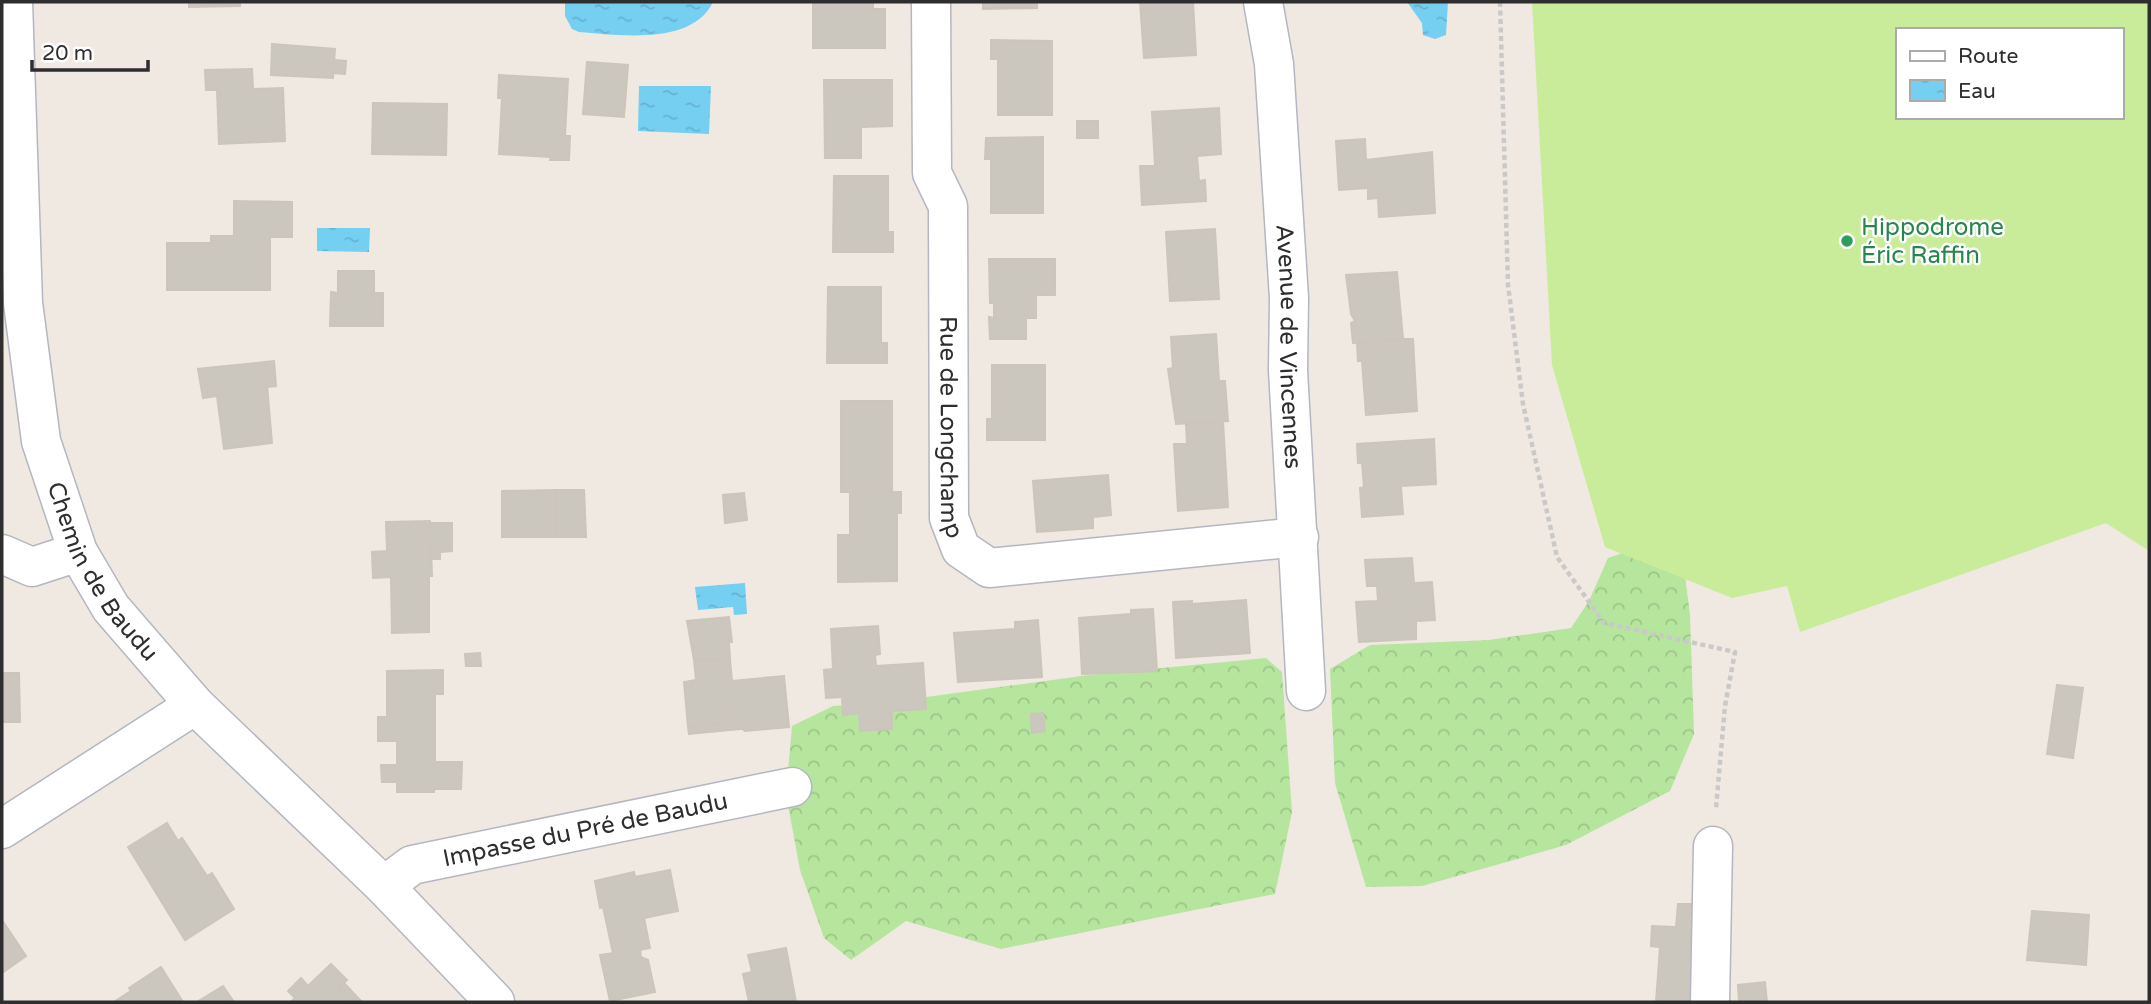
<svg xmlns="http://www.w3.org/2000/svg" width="2151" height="1004" viewBox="0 0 2151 1004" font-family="'Varela Round',sans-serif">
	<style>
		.forest { fill: url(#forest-crowns) }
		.pitch { fill: #c9ec9a; fill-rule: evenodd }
		.water { fill: url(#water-ripples) }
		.building { fill: #cbc7bf; stroke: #cbc5ba; stroke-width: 2 }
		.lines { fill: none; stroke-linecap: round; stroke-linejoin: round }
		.minor-casing { stroke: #b4b7c1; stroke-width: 41 }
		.path { stroke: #c9c9c9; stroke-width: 4.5; stroke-dasharray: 5 3.5; stroke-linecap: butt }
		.minor { stroke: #fff; stroke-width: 38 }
		.leisure-dot { fill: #2e9e5b; stroke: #fff; stroke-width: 2.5 }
		.labels { text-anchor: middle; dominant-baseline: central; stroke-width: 5; stroke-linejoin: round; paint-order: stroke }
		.leisure-label { font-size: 24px; fill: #27864d; stroke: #fff; text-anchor: start }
		.street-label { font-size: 24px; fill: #2e2e2e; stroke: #fff }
	</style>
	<defs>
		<pattern id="forest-crowns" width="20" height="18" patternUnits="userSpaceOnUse" patternTransform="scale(1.75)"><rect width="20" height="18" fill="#b6e59e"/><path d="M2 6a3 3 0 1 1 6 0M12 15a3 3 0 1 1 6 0" fill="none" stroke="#9dc588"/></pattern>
		<pattern id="water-ripples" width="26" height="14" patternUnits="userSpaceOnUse" patternTransform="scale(1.75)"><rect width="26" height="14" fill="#75cff0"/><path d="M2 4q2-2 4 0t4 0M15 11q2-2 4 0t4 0" fill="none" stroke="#66b2ce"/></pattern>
	</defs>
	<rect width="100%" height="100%" fill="#efe9e1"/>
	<g class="forest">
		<path d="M1649,544L1685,576L1690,614L1694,734L1670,791L1566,845L1422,886L1366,887L1335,783L1330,669L1370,645L1489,640L1571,628L1589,601L1608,558Z"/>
		<path d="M1266,658L1282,672L1292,812L1275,894L1001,949L906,921L851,960L824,938L800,870L786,794L792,726L833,706L897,701L1089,675Z"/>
	</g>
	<path class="pitch" d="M1532,2H2149V551L2106,523L1800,632L1787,586L1732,598L1605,547L1552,365ZM1897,30H2121V117H1897Z"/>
	<g class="water">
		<path d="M565,2H713C692,46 619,35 579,32L572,29L565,16Z"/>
		<path d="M1407,2H1448L1446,35L1435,39L1423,35L1422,23Z"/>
		<path d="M639,86H711L709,134L638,131Z"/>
		<path d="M317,228H370L369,252L317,251Z"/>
		<path d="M745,583L747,614L734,615L733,607L698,610L695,587Z"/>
	</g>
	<g class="building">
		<path d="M189,2H240V6L189,7Z"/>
		<path d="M813,2H873V9H885V48H813Z"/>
		<path d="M983,2H1037V8L983,9Z"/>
		<path d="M1140,2H1193L1196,55L1144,58Z"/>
		<path d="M991,40L1052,41V115H998V59H991Z"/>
		<path d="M272,44L335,49L333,78L271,75Z"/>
		<path d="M334,60L346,61L345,74L333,73Z"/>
		<path d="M587,62L628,65L624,117L583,114Z"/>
		<path d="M252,69L253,89L283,88L285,141L219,144L217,90H206L205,70Z"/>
		<path d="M499,75L568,79L565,136H570L569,160H550L551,157L499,154L502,98H498Z"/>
		<path d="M824,80H892V126L861,127V158H825Z"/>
		<path d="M373,103L447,104L446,155L372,154Z"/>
		<path d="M1219,108L1221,154L1197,156L1199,181L1205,180L1206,201L1142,205L1140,166H1155L1152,112Z"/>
		<rect x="1077" y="121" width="21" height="17"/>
		<path d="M1043,137V213H991V159H985L986,138Z"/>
		<path d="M1365,139L1366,160L1432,152L1435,213L1379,217L1378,198L1368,199V188L1339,190L1336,141Z"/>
		<path d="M834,176H888V232H893V252H833Z"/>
		<path d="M234,201L292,202V237H270V290H167V243H211V236H234Z"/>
		<path d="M1215,229L1219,299L1170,301L1166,232Z"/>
		<path d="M989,259H1055V295H1036V318H1026V339H990L989,317L994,318V303H990Z"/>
		<path d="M338,271H374V293H383V326H330L331,292L338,293Z"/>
		<path d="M1397,272L1403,339L1353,343L1351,323L1355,321L1351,314L1346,275Z"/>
		<path d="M828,287H881V343H887V363H827Z"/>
		<path d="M1216,334L1219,381H1225L1228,421L1176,424L1168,369L1173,368L1171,337Z"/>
		<path d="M1403,339H1413L1417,411L1366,415L1362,361H1358L1357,343Z"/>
		<path d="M274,361L276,386L267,387L265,362Z"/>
		<path d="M265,362L272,443L224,449L217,396L203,398L198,369Z"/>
		<path d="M992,365H1045V440H987V419H992Z"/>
		<rect x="841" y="401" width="51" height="91"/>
		<path d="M1223,421L1228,507L1178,511L1174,444H1187L1186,424Z"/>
		<path d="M1434,439L1436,484L1401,486L1403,514L1362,517L1360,488L1364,487L1362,463H1358L1357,444Z"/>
		<path d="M1108,475L1111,515L1093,517V528L1037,532L1033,481Z"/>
		<path d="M556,490H584L586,537H557Z"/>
		<path d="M556,490L557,537H502V491Z"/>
		<path d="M850,492H901V513H897V581L838,582V535H850Z"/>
		<path d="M744,493L747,520L725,523L723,495Z"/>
		<path d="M430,521L432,576H429V632L392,633L391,577L373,578L372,552L387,551L386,522Z"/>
		<path d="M429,523H452V551L440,552V559H431Z"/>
		<path d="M1412,558L1414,583L1432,582L1435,620L1416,621V639L1359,642L1356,602L1378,601L1377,586H1367L1365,560Z"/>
		<path d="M1246,600L1250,653L1176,658L1173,602L1192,601V604Z"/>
		<path d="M1153,609L1157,671L1082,674L1079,618L1131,614V610Z"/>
		<path d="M729,617L732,642H729L730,659L694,660L687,621Z"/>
		<path d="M1038,620L1042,677L958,682L954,633L1015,629V622Z"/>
		<path d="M878,626L880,654L875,655L876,666L923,663L926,709L892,711V729L860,731L859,713L843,715L842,697L826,698L824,670L833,669L831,629Z"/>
		<path d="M480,653L481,666H466L465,654Z"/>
		<path d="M730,659L732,681L784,676L789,727L745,731L732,721L731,716L723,717L719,724L688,727L684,682L696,680L694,660Z"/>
		<path d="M443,670V694H435V762H462L461,789H434V792H397V782H382L381,765H397V741H378V717H397V694H387V671Z"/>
		<path d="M2,673H19L20,722H2Z"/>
		<path d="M2057,685L2083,688L2073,758L2047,754Z"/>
		<rect x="387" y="694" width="10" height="23"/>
		<path d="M1043,713L1045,731L1032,733L1031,714Z"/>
		<path d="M731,716L732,721L741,729L689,734L688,727L719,724L723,717Z"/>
		<path d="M167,823L178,841L182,838L207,876L212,873L234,909L185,940L128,847Z"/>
		<path d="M670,870L678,911L644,918L650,948L640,950L641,957L648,960L655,992L610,1001L600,955L613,953L603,907L600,908L595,881L634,872L635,877Z"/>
		<path d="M1678,904H1695L1698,1002H1656L1660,947L1651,946L1652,926L1676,927Z"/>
		<path d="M2032,911L2089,915L2086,965L2027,960Z"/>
		<path d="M2,920L26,956L2,973Z"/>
		<path d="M786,948L796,1002H749L743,974L752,972L748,955Z"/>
		<path d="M331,964L347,980L339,987L353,1002H291L295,998L288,991L301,978L308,986Z"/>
		<path d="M161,967L183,1002H138L129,988Z"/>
		<path d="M1765,982L1767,1002H1739L1738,985Z"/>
		<path d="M344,983L362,1002H353L339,987Z"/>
		<path d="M223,986L234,1002H197Z"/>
		<path d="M131,991L138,1002H114Z"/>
	</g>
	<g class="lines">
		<g class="minor-casing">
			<g id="minor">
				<path id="s1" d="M13,2L23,303L41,441L78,552L111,608L195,705L384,886L495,1002"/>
				<path id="s2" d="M931,2L932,173L948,206L949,518L961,549L989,568L1299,537"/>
				<path id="s3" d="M1263,2L1274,64L1289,298L1288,370L1306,691"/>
				<path d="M2,554L32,567L78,552"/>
				<path d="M2,829L195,705"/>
				<path id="s4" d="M384,886L412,865L792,787"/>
				<path d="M1710,1002L1713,846"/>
			</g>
		</g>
		<path class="path" d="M1500,2L1508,285L1523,404L1557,557L1604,623L1735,652L1725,706L1716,808"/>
		<use href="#minor" class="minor"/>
	</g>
	<circle class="leisure-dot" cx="1847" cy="241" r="7"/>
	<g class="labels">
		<g class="leisure-label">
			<text x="1861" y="227">Hippodrome<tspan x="1861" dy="28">Éric Raffin</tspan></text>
		</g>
		<g class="street-label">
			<text stroke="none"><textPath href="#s3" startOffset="346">Avenue de Vincennes</textPath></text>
			<text stroke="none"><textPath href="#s2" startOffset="429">Rue de Longchamp</textPath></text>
			<text stroke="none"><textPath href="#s1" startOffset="586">Chemin de Baudu</textPath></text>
			<text stroke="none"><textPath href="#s4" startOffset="212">Impasse du Pré de Baudu</textPath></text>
		</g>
	</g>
	<rect width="2151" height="1004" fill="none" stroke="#2e2e2e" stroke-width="7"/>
	<rect x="1896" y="28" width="228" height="91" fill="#ffffff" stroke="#ababab" stroke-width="2"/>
	<rect x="1910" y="51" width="35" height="10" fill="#ffffff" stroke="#ababab" stroke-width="2"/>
	<text x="1958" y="63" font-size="21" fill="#2e2e2e">Route</text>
	<rect x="1910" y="80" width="35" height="21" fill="url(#water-ripples)" stroke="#ababab" stroke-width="2"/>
	<text x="1958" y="98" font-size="21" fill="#2e2e2e">Eau</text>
	<path d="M32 60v10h116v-10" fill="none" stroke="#2e2e2e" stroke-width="3.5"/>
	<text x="42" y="60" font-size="21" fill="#2e2e2e" stroke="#ffffff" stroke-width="5" paint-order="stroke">20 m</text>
</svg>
